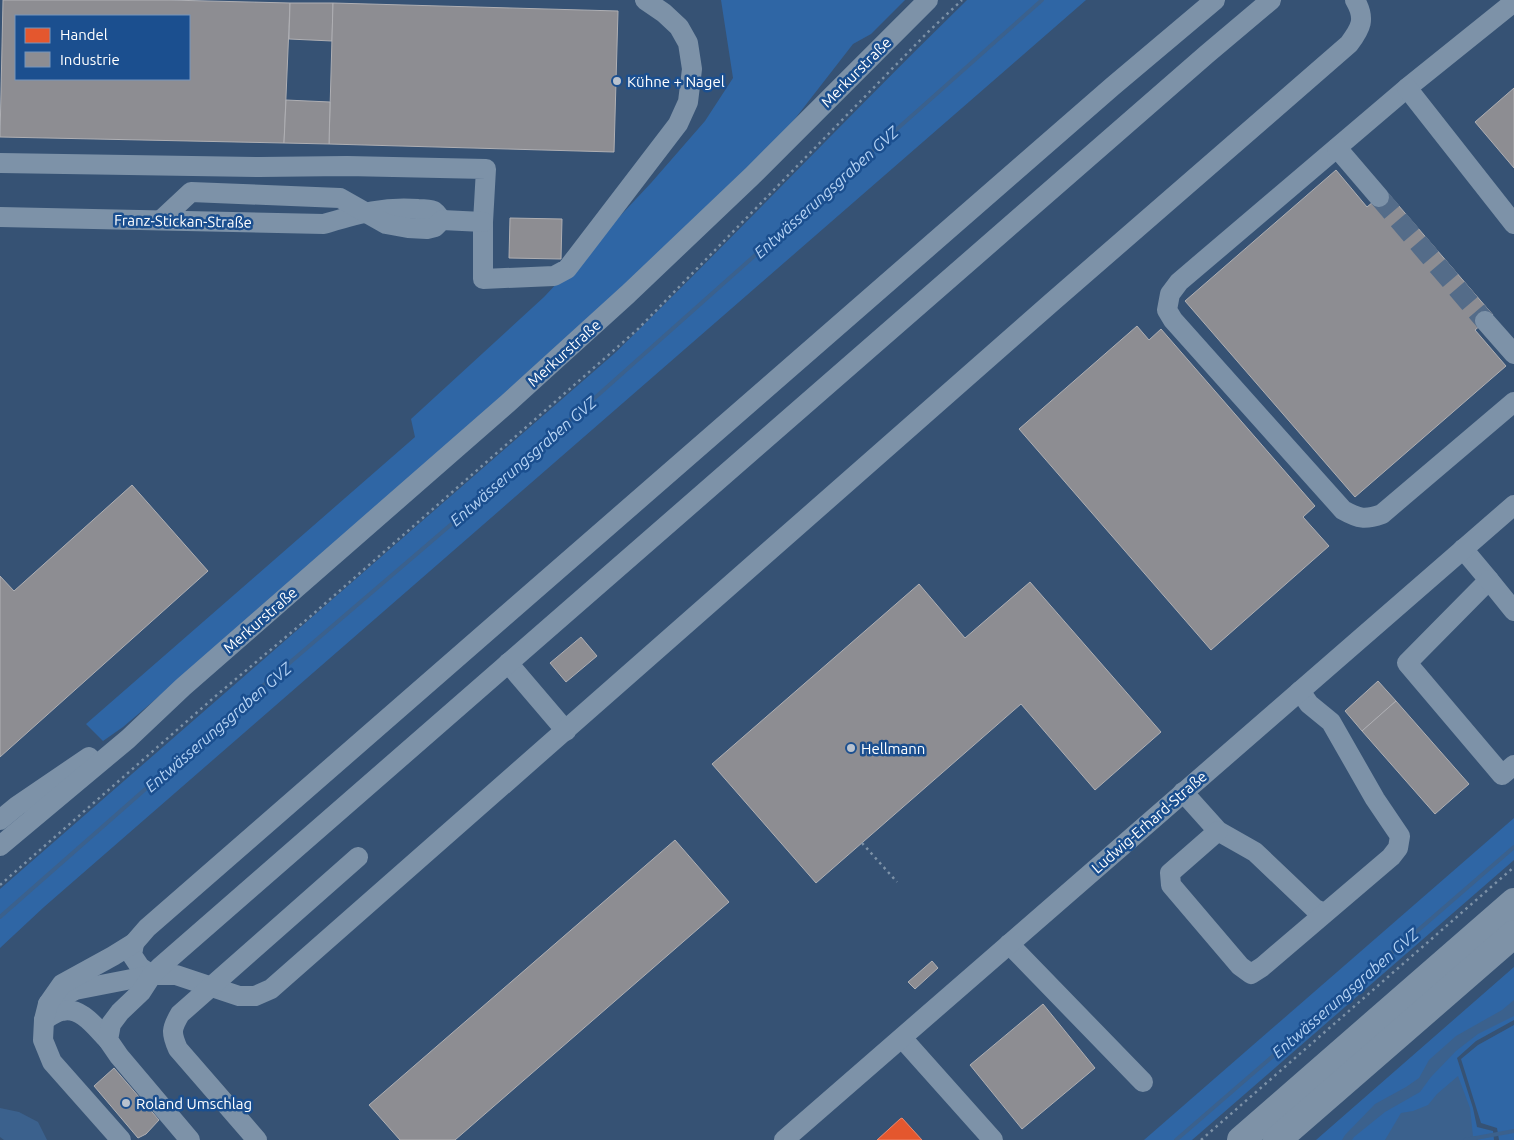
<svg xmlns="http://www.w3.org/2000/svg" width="1514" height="1140" viewBox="0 0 1514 1140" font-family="Ubuntu,sans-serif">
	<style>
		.green { fill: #2f66a5 }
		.water { fill: #3b618d }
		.shops { fill: #e4572e; stroke: #ec896d }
		.industry { fill: #8d8d92; stroke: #afafb3; fill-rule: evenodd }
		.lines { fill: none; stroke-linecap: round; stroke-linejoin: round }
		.stream { stroke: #3b618d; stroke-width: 4 }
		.minor-tunnel { stroke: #546c89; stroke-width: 20; stroke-dasharray: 20 10; stroke-linecap: butt }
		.path { stroke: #7d92a8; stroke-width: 2.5; stroke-dasharray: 2.5 4; stroke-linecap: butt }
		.minor { stroke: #7d92a8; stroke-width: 20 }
		.highway { stroke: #7e92a7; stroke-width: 28 }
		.poi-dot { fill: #b9c2ce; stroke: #1b4f8f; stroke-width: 2 }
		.labels { text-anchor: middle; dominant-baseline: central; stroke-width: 5; stroke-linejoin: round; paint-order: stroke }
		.street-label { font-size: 15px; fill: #fff; stroke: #1b4f8f }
		.poi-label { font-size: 15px; fill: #fff; stroke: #1b4f8f; text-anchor: start }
		.water-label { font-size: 16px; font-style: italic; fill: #b5d3f5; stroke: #1b4f8f }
	</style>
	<rect width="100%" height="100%" fill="#365274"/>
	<g class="green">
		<path d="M721,0H905L871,34L853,44L787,129L640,271L528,373L217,647L123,727L103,741L86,724L415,437L411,419L544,297L651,183L705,121L733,78Z"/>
		<path d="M967,0H1086L44,907L0,948V889L615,353C734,237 848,116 967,0Z"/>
		<path d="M1514,818V860L1192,1140H1144Z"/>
		<path d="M1514,967V1020L1476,1041L1457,1058L1473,1108L1477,1127L1493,1131L1494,1140H1316Z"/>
		<path d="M1514,1025V1140H1499L1497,1128L1481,1123L1461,1059L1478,1045Z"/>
	</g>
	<g class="water">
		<path d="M1514,1000V1016L1478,1034L1456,1051L1431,1077L1420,1092L1385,1112L1354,1137L1352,1140H1342L1345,1135L1375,1104L1406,1087L1419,1078L1429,1060L1456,1036L1502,1010Z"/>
		<path d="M1458,1076L1470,1108L1473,1136H1478V1140H1385L1401,1113L1413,1111L1428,1105L1437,1094Z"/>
		<path d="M0,1108L19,1112L38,1122L47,1140H4L0,1137Z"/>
	</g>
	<path class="shops" d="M902,1118L922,1140H877L900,1119Z"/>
	<g class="industry">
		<path d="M3,0H168L290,3L284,143L0,137ZM16,16H189V79H16Z"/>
		<path d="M290,3H333L332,41L289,39Z"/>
		<path d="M333,3L618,11L614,152L329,144Z"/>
		<path d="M1514,88V168L1475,122Z"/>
		<path d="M286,100L330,102L329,144L284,143Z"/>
		<path d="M1336,170L1367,207L1386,191L1493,315L1475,330L1506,366L1355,497L1185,301Z"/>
		<path d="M510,218L562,219L561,259L509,258Z"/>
		<path d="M1137,326L1149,340L1161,329L1315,506L1303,517L1329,546L1211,650L1019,429Z"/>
		<path d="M132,485L208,571L0,757V576L14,591Z"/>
		<path d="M1030,582L1161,732L1095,790L1021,704L816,883L712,764L919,584L965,638Z"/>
		<path d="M581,637L597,656L566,682L550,663Z"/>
		<path d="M1378,681L1396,701L1362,731L1345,711Z"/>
		<path d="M1396,701L1469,784L1435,814L1362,731Z"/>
		<path d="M675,840L729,902L455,1140H400L369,1105Z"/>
		<path d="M932,961L938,968L915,989L908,982Z"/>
		<path d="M1043,1004L1095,1068L1022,1129L970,1065Z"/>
		<path d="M114,1068L159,1120L146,1134L138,1138L94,1086Z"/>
	</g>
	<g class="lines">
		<g class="stream">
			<path d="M0,917L266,683L489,492L1042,0"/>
			<path d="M1176,1140L1514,847"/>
			<path d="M1465,1140L1514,1131"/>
		</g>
		<path class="minor-tunnel" d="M1379,197L1485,321"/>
		<g class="path">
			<path d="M862,843L897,882"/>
			<path d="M0,885L218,694L312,615L638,329L928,32L962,0"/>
			<path d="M1201,1140L1514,867"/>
		</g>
		<g class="minor">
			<path d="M1514,2L1407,88L1179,282L1170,294L1167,310L1173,320L1343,510C1359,519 1365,520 1382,514L1514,402"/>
			<path d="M1407,88L1514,224"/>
			<path d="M1337,148L1379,197"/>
			<path d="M0,163L259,167L347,166L486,169L483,222V279L554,276L567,269L577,256L678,124L688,102L692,69L688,43L679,27L664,13L645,0"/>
			<path d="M0,217L324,224C358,214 383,206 418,209C423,209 429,209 434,211C437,213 439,217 442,220"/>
			<path d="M161,220L191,192L340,198L386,224L408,228L427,229L435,227L442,220L483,222"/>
			<path d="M1485,321L1514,354"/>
			<path d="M1463,549L1489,580L1407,663L1502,775L1514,765"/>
			<path d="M1489,580L1514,611"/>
			<path d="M508,663L566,731"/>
			<path d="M1183,792L1218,831L1255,852L1315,909L1324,913"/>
			<path d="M0,820L17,806L89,757"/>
			<path d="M1218,831L1170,873L1171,885L1240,966L1251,974L1262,967L1391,857L1398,848L1400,836L1375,799L1331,722L1309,704L1300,691"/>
			<path d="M0,846L128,739L183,687L508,403L628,294L752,176L928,0"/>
			<path d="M134,943L132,955L140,967L152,975"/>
			<path d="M1009,944L1143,1082"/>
			<path d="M48,1004L75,990L152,975H176L239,996H255L271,989L1051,303L1349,44C1361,28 1366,19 1355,0"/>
			<path d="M44,1020C49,1017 56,1012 62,1011C81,1006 96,1028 108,1040"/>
			<path d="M902,1038L993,1140"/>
			<path d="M121,1140L52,1062L43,1040L44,1020L48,1004L62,984L113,956L134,943L147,928L1113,86L1215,0"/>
			<path d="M190,1140L119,1056L108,1040L111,1024L120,1012L141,992L152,975L160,967L1207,54L1271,0"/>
			<path d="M257,1140L178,1049C171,1033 171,1029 180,1014L358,857"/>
			<path d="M784,1140L1514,505"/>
		</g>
		<g class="highway">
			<path d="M1241,1140L1514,902"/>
			<path d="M1277,1140L1514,934"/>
		</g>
	</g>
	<g class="poi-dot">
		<circle cx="617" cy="81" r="5"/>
		<circle cx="851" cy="748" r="5"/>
		<circle cx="126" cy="1103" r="5"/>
	</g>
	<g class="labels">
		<g class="street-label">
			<text transform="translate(856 72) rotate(-45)">Merkurstraße</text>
			<text transform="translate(183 221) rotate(1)">Franz-Stickan-Straße</text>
			<text transform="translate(564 353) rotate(-42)">Merkurstraße</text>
			<text transform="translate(260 620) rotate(-41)">Merkurstraße</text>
			<text transform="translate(1149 822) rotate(-41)">Ludwig-Erhard-Straße</text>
		</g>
		<g class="poi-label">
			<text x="627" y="81">Kühne + Nagel</text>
			<text x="861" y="748">Hellmann</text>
			<text x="136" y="1103">Roland Umschlag</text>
		</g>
		<g class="water-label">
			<text transform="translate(826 192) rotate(-42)">Entwässerungsgraben GVZ</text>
			<text transform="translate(523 461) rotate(-41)">Entwässerungsgraben GVZ</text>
			<text transform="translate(218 727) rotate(-41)">Entwässerungsgraben GVZ</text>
			<text transform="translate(1345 993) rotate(-41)">Entwässerungsgraben GVZ</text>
		</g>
	</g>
	<rect x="15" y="15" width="175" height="65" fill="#1b4f8f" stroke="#7695bc"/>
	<rect x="25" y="28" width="25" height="15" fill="#e4572e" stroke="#7695bc"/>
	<text x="60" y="40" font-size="15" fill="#ffffff">Handel</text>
	<rect x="25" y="52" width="25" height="15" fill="#8d8d92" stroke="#7695bc"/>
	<text x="60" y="65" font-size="15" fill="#ffffff">Industrie</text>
</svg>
